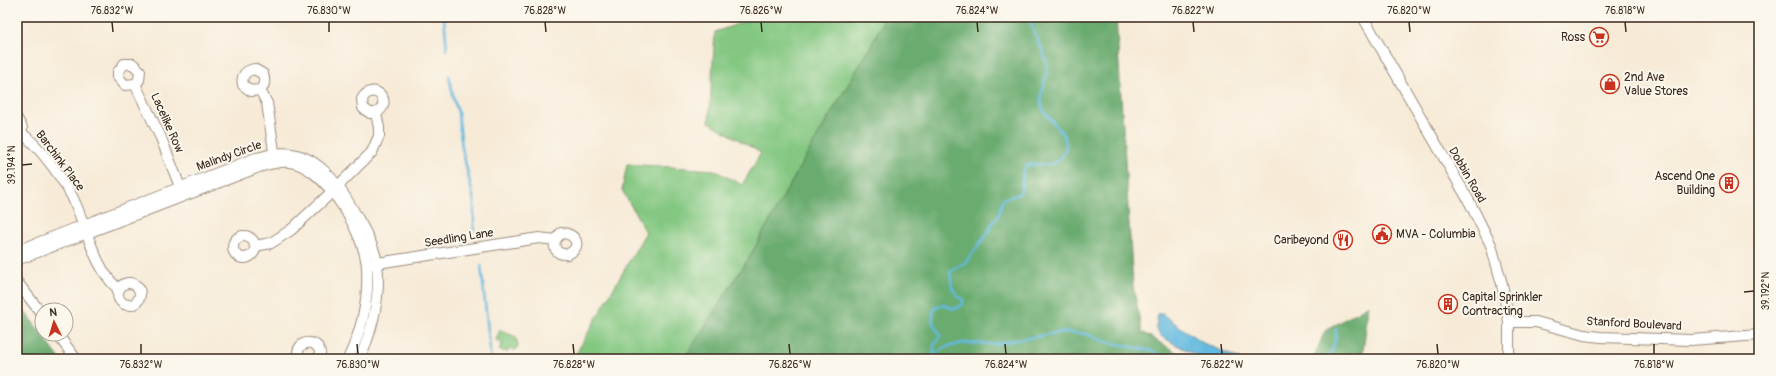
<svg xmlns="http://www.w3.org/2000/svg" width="1776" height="376" viewBox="0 0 1776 376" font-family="Pangolin,sans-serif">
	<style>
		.green { fill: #83c781; stroke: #5f7850 }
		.forest { fill: #6aac6f; stroke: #526b46 }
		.water { fill: #63bae0; stroke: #4f727f }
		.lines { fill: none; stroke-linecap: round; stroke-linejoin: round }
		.stream { stroke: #63bae0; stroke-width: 2.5 }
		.minor-casing { stroke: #998a7b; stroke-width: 12 }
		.minor { stroke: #fff; stroke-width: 10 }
		.ticks { fill: none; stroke: #3b2a1e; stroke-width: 1.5 }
		.labels { text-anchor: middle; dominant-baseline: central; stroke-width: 4; stroke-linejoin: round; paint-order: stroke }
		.poi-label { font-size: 12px; fill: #3b2a1e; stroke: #fbf7ec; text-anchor: end }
		.street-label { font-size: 12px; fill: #3b2a1e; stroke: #fbf7ec }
		.neatline { fill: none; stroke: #3b2a1e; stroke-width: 1.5 }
		.ticks-label { font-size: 10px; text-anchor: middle; fill: #3b2a1e }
	</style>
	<rect width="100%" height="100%" fill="#fbf7ec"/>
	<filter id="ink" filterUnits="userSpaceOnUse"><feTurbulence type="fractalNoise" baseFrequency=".025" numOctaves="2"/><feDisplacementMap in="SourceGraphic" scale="8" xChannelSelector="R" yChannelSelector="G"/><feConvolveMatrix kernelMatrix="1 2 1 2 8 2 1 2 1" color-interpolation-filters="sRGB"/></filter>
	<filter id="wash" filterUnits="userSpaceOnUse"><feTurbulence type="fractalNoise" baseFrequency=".012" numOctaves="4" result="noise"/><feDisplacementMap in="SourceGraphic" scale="16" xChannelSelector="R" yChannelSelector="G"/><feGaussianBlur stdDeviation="0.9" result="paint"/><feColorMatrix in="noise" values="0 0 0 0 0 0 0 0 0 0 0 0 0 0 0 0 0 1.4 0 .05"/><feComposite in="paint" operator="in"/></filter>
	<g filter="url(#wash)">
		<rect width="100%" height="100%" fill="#f7ebd8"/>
		<g class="green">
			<path d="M758,17H885L871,46L814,142L750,256L684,359H573L646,232L622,190L627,164L714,170L742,185L761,153L709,122L715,32Z"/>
			<path d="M500,330L516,337L518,345L516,350L509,349L508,352L499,350L502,343L496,340Z"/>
		</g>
		<g class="forest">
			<path d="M885,17H1116L1133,286L1142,332L1188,359H684L750,256L814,142L871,46Z"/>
			<path d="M17,301L60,359H17Z"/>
			<path d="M1369,305L1362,359H1313L1325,331Z"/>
		</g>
		<path class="water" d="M1158,314H1162L1203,343L1240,359H1203L1162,337L1156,328Z"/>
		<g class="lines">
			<g class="stream">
				<path d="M444,17L447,50"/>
				<path d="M449,76L454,100L458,112L462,148L474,201V229"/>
				<path d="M481,265L491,359"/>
				<path d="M934,357L938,352L946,347L964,343L994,344L1062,332L1087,334L1103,341L1152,351L1167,359"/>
				<path d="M934,359V345L939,339L940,334C933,325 930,320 935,308L943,305L955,309L963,304V300L957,296L952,287L950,273L953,269L965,263L988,233L991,225L998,216L1003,199L1019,194C1025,185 1019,172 1027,166C1036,160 1053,172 1063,155C1074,136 1053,126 1044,111C1035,96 1048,82 1047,66C1045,49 1031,34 1030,17"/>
				<path d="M1174,359L1175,358"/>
				<path d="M1329,359L1336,338V329"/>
			</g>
		</g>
	</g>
	<g filter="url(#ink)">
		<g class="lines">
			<g class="minor-casing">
				<g id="minor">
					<path d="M1363,17L1469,201L1491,245L1502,284L1509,322V359"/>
					<path d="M135,84L125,85L118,77V72L124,64H133L140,71L139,80L135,84L161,138L182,192"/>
					<path d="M260,90L251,91L243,85C241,76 245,71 254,69L263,74C265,81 265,85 260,90L267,103L275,158"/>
					<path d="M17,119L22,128L21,133L17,137"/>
					<path d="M21,133C39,145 68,185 76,205C88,233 95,268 118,289"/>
					<circle cx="244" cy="247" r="11"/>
					<path d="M255,246L271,243L291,230L333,191L372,152L379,136V128L376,113C395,102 373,80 362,99L363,108L370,113H376"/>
					<path d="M17,251L256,158C262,157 268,155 274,154C315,147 340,186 357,217C365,231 375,248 377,264C381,296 372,330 360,359"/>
					<path d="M17,260L259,167C269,164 279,161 289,162C325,165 365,234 367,267C369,299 362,330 348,359"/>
					<path d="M371,264L539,238L555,240L561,233C576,233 583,247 568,254C558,255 553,250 555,240"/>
					<path d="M17,282L42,314"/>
					<circle cx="129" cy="294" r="11"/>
					<path d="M1509,322H1536L1584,335L1600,337L1691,340L1759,335"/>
					<path d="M57,334L76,359"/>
					<path d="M299,359C292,337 326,338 319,359"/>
				</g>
			</g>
			<use href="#minor" class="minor"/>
		</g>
	</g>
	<path class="ticks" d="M112,22L113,32M329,22V32M545,22L546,32M761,22L762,32M977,22L978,32M1193,22L1194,32M1409,22L1410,32M1625,22L1626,32M22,165L32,164M1744,292L1754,291M141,344V354M357,344L358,354M573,344L574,354M789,344L790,354M1005,344L1006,354M1221,344L1222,354M1437,344L1438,354M1654,344V354"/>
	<defs>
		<g id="supermarket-ring" transform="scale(1)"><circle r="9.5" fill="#fbf7ec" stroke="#c8321e" stroke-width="1.5"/><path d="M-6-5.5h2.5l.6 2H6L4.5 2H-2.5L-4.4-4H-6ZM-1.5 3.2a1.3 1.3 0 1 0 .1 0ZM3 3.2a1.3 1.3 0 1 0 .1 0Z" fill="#c8321e"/></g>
		<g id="shop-ring" transform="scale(1)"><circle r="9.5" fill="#fbf7ec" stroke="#c8321e" stroke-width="1.5"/><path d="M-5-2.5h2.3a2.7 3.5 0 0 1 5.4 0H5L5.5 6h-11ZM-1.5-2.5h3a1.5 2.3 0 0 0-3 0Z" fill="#c8321e"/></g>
		<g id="building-ring" transform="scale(1)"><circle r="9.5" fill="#fbf7ec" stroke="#c8321e" stroke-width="1.5"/><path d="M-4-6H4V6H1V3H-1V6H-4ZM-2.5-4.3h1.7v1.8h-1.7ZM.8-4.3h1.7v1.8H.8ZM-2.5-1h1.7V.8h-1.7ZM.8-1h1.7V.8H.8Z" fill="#c8321e"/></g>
		<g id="civic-ring" transform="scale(1)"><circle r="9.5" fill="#fbf7ec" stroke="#c8321e" stroke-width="1.5"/><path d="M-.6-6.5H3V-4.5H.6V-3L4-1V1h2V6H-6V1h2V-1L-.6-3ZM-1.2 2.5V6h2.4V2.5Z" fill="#c8321e"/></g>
		<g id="restaurant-ring" transform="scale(1)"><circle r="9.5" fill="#fbf7ec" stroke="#c8321e" stroke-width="1.5"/><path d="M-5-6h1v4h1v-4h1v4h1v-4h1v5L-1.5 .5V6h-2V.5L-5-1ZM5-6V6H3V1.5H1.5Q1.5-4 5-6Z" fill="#c8321e"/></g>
	</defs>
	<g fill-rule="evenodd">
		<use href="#supermarket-ring" x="1599" y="37"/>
		<use href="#shop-ring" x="1610" y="84"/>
		<use href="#building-ring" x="1729" y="183"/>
		<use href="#civic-ring" x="1382" y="234"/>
		<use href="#restaurant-ring" x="1343" y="240"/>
		<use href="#building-ring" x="1448" y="304"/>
	</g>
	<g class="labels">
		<g class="poi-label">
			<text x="1585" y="37">Ross</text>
			<text x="1624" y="77" text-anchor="start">2nd Ave<tspan x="1624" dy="14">Value Stores</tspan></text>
			<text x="1715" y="176">Ascend One<tspan x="1715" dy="14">Building</tspan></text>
			<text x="1396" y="234" text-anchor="start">MVA - Columbia</text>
			<text x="1329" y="240">Caribeyond</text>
			<text x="1462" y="297" text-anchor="start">Capital Sprinkler<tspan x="1462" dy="14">Contracting</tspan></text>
		</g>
		<g class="street-label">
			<text transform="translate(167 123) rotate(66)">Lacelike Row</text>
			<text transform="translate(229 156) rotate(-20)">Malindy Circle</text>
			<text transform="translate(60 161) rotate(53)">Barchink Place</text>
			<text transform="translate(1467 175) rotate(60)">Dobbin Road</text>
			<text transform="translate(459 238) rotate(-9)">Seedling Lane</text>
			<text transform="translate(1634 324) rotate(3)">Stanford Boulevard</text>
		</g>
	</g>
	<rect width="1776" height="376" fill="none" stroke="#fbf7ec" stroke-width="44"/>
	<g transform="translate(54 322) rotate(355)"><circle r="19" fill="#fbf7ec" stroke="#aea59a"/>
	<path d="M0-3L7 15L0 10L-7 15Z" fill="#c8321e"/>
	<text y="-6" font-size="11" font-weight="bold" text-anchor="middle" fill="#3b2a1e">N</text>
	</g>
	<rect x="22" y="22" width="1732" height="332" class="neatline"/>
	<g class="ticks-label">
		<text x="112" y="14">76.832°W</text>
		<text x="329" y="14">76.830°W</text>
		<text x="545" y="14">76.828°W</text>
		<text x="761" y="14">76.826°W</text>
		<text x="977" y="14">76.824°W</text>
		<text x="1193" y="14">76.822°W</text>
		<text x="1409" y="14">76.820°W</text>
		<text x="1625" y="14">76.818°W</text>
		<text transform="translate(11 165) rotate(-90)" y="4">39.194°N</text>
		<text transform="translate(1765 291) rotate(-90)" y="4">39.192°N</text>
		<text x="141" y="368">76.832°W</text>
		<text x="358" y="368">76.830°W</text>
		<text x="574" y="368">76.828°W</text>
		<text x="790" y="368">76.826°W</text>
		<text x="1006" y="368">76.824°W</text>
		<text x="1222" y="368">76.822°W</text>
		<text x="1438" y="368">76.820°W</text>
		<text x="1654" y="368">76.818°W</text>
	</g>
</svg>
